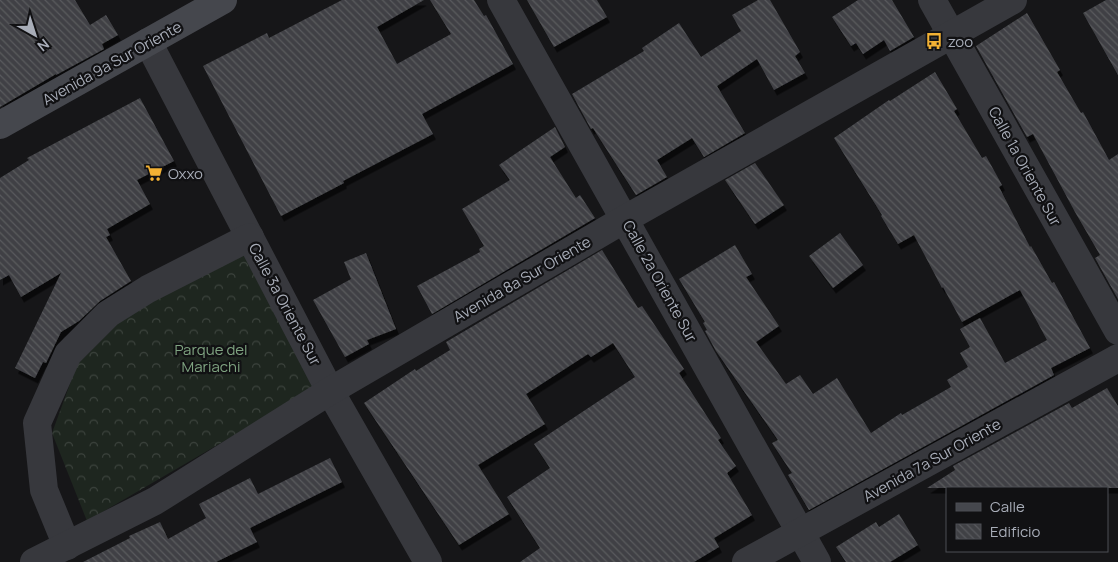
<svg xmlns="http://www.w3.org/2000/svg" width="1118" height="562" viewBox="0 0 1118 562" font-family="Manrope,sans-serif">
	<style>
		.forest { fill: url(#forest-crowns) }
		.building { fill: url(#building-back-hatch); filter: url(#shadow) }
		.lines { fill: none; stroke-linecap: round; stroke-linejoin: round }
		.minor { stroke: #37383d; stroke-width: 28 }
		.secondary { stroke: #45474d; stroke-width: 28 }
		.labels { text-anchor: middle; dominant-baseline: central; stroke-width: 4.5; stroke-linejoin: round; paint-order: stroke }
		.poi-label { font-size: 15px; fill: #a8adb8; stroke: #111113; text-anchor: start }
		.street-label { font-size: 15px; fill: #a8adb8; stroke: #111113 }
		.park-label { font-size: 15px; fill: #7fa381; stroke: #111113 }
	</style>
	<defs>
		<pattern id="forest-crowns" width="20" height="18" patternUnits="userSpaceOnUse" patternTransform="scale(1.25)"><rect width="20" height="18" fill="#1e261f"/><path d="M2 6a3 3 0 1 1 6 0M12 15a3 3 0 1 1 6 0" fill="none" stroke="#3c433d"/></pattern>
		<pattern id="building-back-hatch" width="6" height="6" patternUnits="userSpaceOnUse" patternTransform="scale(1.25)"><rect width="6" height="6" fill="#404145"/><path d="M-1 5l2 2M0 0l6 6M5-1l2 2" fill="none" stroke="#595a5e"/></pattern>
		<filter id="shadow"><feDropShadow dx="3" dy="5.5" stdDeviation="0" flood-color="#0009"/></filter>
	</defs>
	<rect width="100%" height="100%" fill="#161618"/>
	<path class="forest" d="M244,245L315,388L87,521L52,433L78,362L111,327Z"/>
	<g class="building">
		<path d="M0,0H75L90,25L106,15L118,35L102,44L104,49L56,75V74L0,107Z"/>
		<path d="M342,0H424L377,27L397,64L451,34L430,0H474L484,16L486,15L513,64L422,114L433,134L343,181L344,183L281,216L203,66L267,33L269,38Z"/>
		<path d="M527,0H597L607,17L554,47Z"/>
		<path d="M758,0H770L800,52L795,56L805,73L774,90L757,59L717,86L745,133L704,157L692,138L657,160L667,177L636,195L598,136L593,128L591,129L572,94L644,51L642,48L679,23L701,57L741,31L732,15Z"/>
		<path d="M858,0H892L914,37L890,51L884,40L863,54L856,43L851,46L832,17Z"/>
		<path d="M1106,0H1118V75L1083,13Z"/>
		<path d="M1027,13L1060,70L1057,72L1081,113L1083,112L1109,160L1118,154V299L1095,258L1100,255L1075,212L1033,134L1027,137L976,46Z"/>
		<path d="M935,72L957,109L954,111L982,158L986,156L1002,185L999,187L1030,247L1031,246L1052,283L1054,282L1090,348L1051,368L1054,375L809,510L788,475L792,473L772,443L778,440L716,351L705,331L707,330L703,323L705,322L679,279L735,245L752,274L746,277L779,326L756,342L786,384L800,375L813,394L837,378L871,433L901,413L902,415L951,387L947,380L968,367L960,353L970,347L960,329L980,318L1005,363L1047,340L1020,290L962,322L943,287L942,288L914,235L898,244L881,216L882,215L834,138L889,100L890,101Z"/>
		<path d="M140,98L174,161L137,180L150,204L107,229L110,235L106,237L131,281L100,301L79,321L61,332L46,363L43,362L35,378L15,368L61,273L21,297L9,275L0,280V178L29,160L27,158Z"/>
		<path d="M555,127L565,147L550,157L576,198L580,195L595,218L432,314L417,286L480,252L479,249L484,246L462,209L510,180L499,165Z"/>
		<path d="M755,163L784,205L755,224L725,180Z"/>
		<path d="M840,233L863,265L833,288L809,256Z"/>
		<path d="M602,250L638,308L642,306L684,369L679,373L721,438L718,440L736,466L727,473L752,515L714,538L719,547L694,562H520L540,548L507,497L550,468L534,444L635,377L613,343L591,357L588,354L526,394L545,424L478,465L509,514L459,545L364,403L415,369L416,371L450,350L446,342Z"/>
		<path d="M366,253L396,329L367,340L369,344L345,357L313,300L351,279L344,262Z"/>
		<path d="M1107,388L1118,406V488H927L955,470L953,466L1069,403L1072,408Z"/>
		<path d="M330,458L342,482L250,528L257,542L216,562H83L130,538L129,536L160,522L168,539L206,518L199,504L250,478L258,494Z"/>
		<path d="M899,514L918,545L890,562H846L836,547L876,522L879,527Z"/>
	</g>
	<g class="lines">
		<g class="minor">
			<path d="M501,0L817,562"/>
			<path d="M932,0L1118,331"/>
			<path d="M148,42L330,391L428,562"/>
			<path d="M67,546L44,490L37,423L68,354L108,314L148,289L250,237"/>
			<path d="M34,562L155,501L330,391L625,219L1013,0"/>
			<path d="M746,562L1118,358"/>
		</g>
		<path class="secondary" d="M0,125L223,0"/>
	</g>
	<defs>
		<g id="bus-bare" transform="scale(1.35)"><path d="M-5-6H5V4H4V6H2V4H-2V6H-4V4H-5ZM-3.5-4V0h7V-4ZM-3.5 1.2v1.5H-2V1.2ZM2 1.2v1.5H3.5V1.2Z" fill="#f2b134" stroke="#111113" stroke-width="2.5" paint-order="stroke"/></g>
		<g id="supermarket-bare" transform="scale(1.35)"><path d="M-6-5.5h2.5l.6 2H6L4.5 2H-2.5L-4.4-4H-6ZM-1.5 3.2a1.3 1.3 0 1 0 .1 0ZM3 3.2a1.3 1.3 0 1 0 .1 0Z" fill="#f2b134" stroke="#111113" stroke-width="2.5" paint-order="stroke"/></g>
	</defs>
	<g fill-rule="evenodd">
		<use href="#bus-bare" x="934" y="41"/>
		<use href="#supermarket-bare" x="154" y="173"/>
	</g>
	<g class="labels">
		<g class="poi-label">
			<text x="948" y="41">zoo</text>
			<text x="168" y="173">Oxxo</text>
		</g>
		<g class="street-label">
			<text transform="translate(112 63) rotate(-29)">Avenida 9a Sur Oriente</text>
			<text transform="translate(1025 166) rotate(61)">Calle 1a Oriente Sur</text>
			<text transform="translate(522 279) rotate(-30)">Avenida 8a Sur Oriente</text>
			<text transform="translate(660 281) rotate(61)">Calle 2a Oriente Sur</text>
			<text transform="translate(285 304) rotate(62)">Calle 3a Oriente Sur</text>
			<text transform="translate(932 460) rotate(-29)">Avenida 7a Sur Oriente</text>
		</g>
		<g class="park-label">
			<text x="211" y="349">Parque del<tspan x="211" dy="17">Mariachi</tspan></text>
		</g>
	</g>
	<rect x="946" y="487" width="162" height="65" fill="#111113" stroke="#4d4f55"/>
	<rect x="956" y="503" width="25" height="8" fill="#45474d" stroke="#4d4f55"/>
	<text x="990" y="512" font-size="15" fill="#a8adb8">Calle</text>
	<rect x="956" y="524" width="25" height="15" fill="url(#building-back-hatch)" stroke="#4d4f55"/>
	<text x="990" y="537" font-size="15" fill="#a8adb8">Edificio</text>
	<g transform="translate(35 35) rotate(141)" stroke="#111113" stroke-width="4" paint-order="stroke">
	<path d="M0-4L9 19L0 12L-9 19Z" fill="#a8adb8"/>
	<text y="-8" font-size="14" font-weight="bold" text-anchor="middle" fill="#a8adb8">N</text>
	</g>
</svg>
